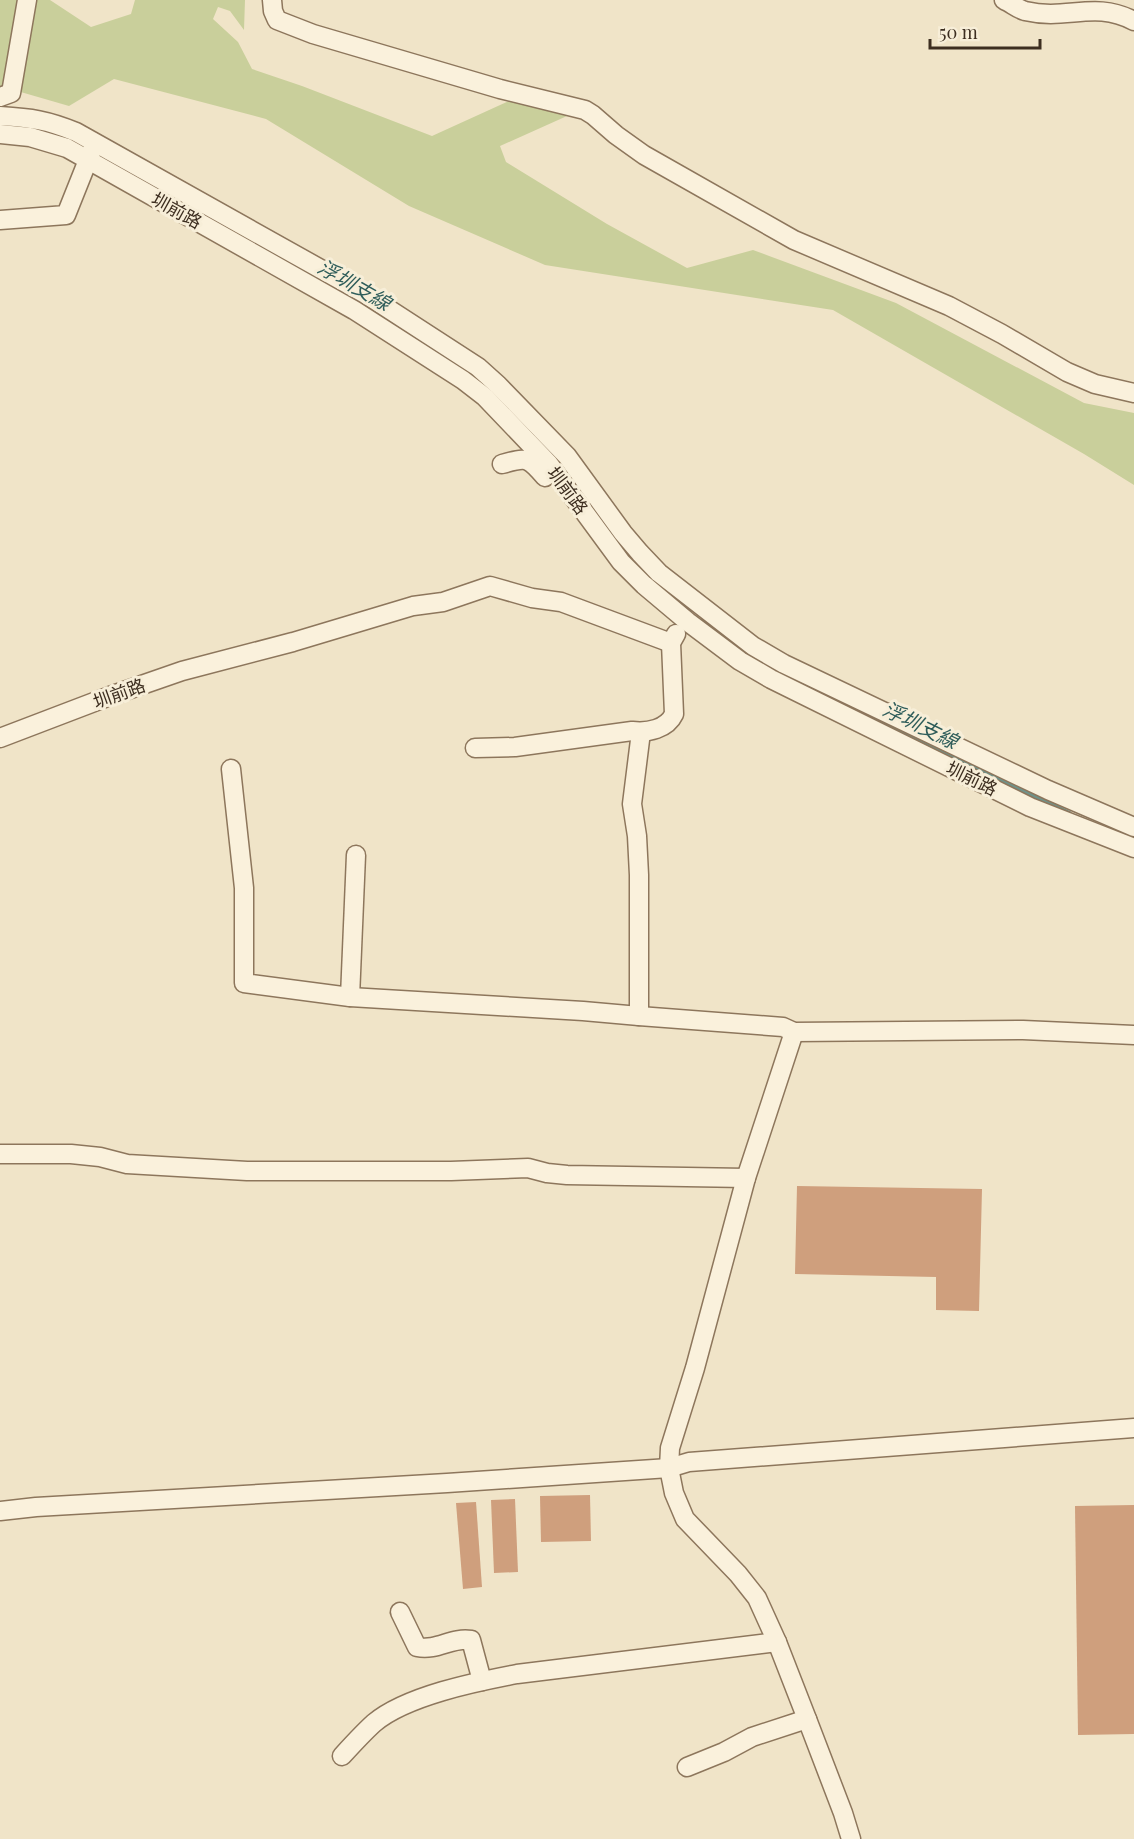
<svg xmlns="http://www.w3.org/2000/svg" width="1134" height="1839" viewBox="0 0 1134 1839" font-family="'Playfair Display','Noto Sans TC',serif">
	<style>
		.green { fill: #c9cf9b }
		.lines { fill: none; stroke-linecap: round; stroke-linejoin: round }
		.stream { stroke: #6f938a; stroke-width: 4.5 }
		.building { fill: #cf9f7d }
		.minor-casing { stroke: #8d765c; stroke-width: 21 }
		.minor { stroke: #faf1dc; stroke-width: 18 }
		.labels { text-anchor: middle; dominant-baseline: central; stroke-width: 6; stroke-linejoin: round; paint-order: stroke }
		.street-label { font-size: 18px; fill: #3d2e20; stroke: #f7eed8 }
		.water-label { font-size: 20px; font-style: italic; fill: #2f5d5a; stroke: #f7eed8 }
	</style>
	<rect width="100%" height="100%" fill="#f0e4c8"/>
	<path class="green" d="M0,0H50L91,27L131,14L135,0H245L244,30L230,11L218,7L213,19L238,42L252,69L302,86L432,136L511,100L567,116L500,146L506,162L607,224L687,268L753,250L896,303L1084,403L1134,413V485L1084,454L833,310L545,265L409,206L266,119L114,79L69,106L0,86Z"/>
	<g class="lines">
		<g class="stream">
			<path d="M44,132L65,138"/>
			<path d="M297,268L363,304L466,370L481,382"/>
			<path d="M589,501L613,537"/>
			<path d="M620,546L631,560"/>
			<path d="M644,572L690,611"/>
			<path d="M703,621L756,660"/>
			<path d="M764,665L1069,813"/>
			<path d="M1122,834L1134,838"/>
		</g>
	</g>
	<g class="building">
		<path d="M797,1186L982,1189L979,1311L936,1310V1277L795,1274Z"/>
		<path d="M590,1495L591,1541L541,1542L540,1496Z"/>
		<path d="M515,1499L518,1572L494,1573L491,1500Z"/>
		<path d="M476,1502L482,1587L463,1589L456,1503Z"/>
		<path d="M1134,1505V1734L1078,1735L1075,1506Z"/>
	</g>
	<g class="lines">
		<g class="minor-casing">
			<g id="minor">
				<path d="M272,0L273,11L277,20L313,34L500,89L585,110L593,115L616,135L644,155L794,240L949,306L1002,334L1067,372L1095,384L1134,393"/>
				<path d="M1004,0C1011,3 1018,9 1025,11C1068,21 1094,0 1134,21"/>
				<path d="M0,97L11,93L27,0"/>
				<path d="M0,116C31,118 47,120 76,132L367,295L478,367L498,385L567,456L623,533L640,553L659,573L753,646L784,664L1048,790L1134,827"/>
				<path d="M0,134L30,137L67,148L354,310L463,380L485,397L549,464L621,562L644,585L688,622L740,661L771,679L1030,807L1134,848"/>
				<path d="M0,220L66,215L92,150"/>
				<path d="M502,464C527,457 528,457 545,477"/>
				<path d="M0,738L110,696L182,671L293,642L413,606L443,602L490,586L532,598L561,602L671,643"/>
				<path d="M475,748L515,747L632,731C648,733 667,729 674,714L671,643L676,634"/>
				<path d="M231,769L244,888V983L350,997L583,1011L639,1016L783,1027L794,1032L1023,1030L1134,1035"/>
				<path d="M350,997L356,855"/>
				<path d="M639,1016V875L637,836L632,804L641,732"/>
				<path d="M794,1032L746,1178L695,1368L670,1448L669,1468L674,1493L685,1519L738,1574L757,1598L777,1642L807,1719L843,1813L851,1839"/>
				<path d="M0,1154H71L100,1157L127,1164L247,1171H451L528,1168L547,1173L567,1175L746,1178"/>
				<path d="M0,1511L36,1507L447,1483L669,1468L689,1462L1134,1428"/>
				<path d="M400,1612L417,1647C438,1651 451,1637 471,1640L482,1681"/>
				<path d="M342,1756C352,1745 363,1733 374,1723C406,1696 475,1682 517,1674L777,1642"/>
				<path d="M687,1767L724,1752L752,1737L807,1719"/>
			</g>
		</g>
		<use href="#minor" class="minor"/>
	</g>
	<g class="labels">
		<g class="street-label">
			<text transform="translate(177 210) rotate(29)">圳前路</text>
			<text transform="translate(568 490) rotate(53)">圳前路</text>
			<text transform="translate(119 693) rotate(-20)">圳前路</text>
			<text transform="translate(972 778) rotate(26)">圳前路</text>
		</g>
		<g class="water-label">
			<text transform="translate(355 284) rotate(30)">浮圳支線</text>
			<text transform="translate(921 724) rotate(26)">浮圳支線</text>
		</g>
	</g>
	<path d="M930 39v9h110v-9" fill="none" stroke="#3d2e20" stroke-width="3"/>
	<text x="939" y="39" font-size="18" fill="#3d2e20" stroke="#f7eed8" stroke-width="4.5" paint-order="stroke">50 m</text>
</svg>
